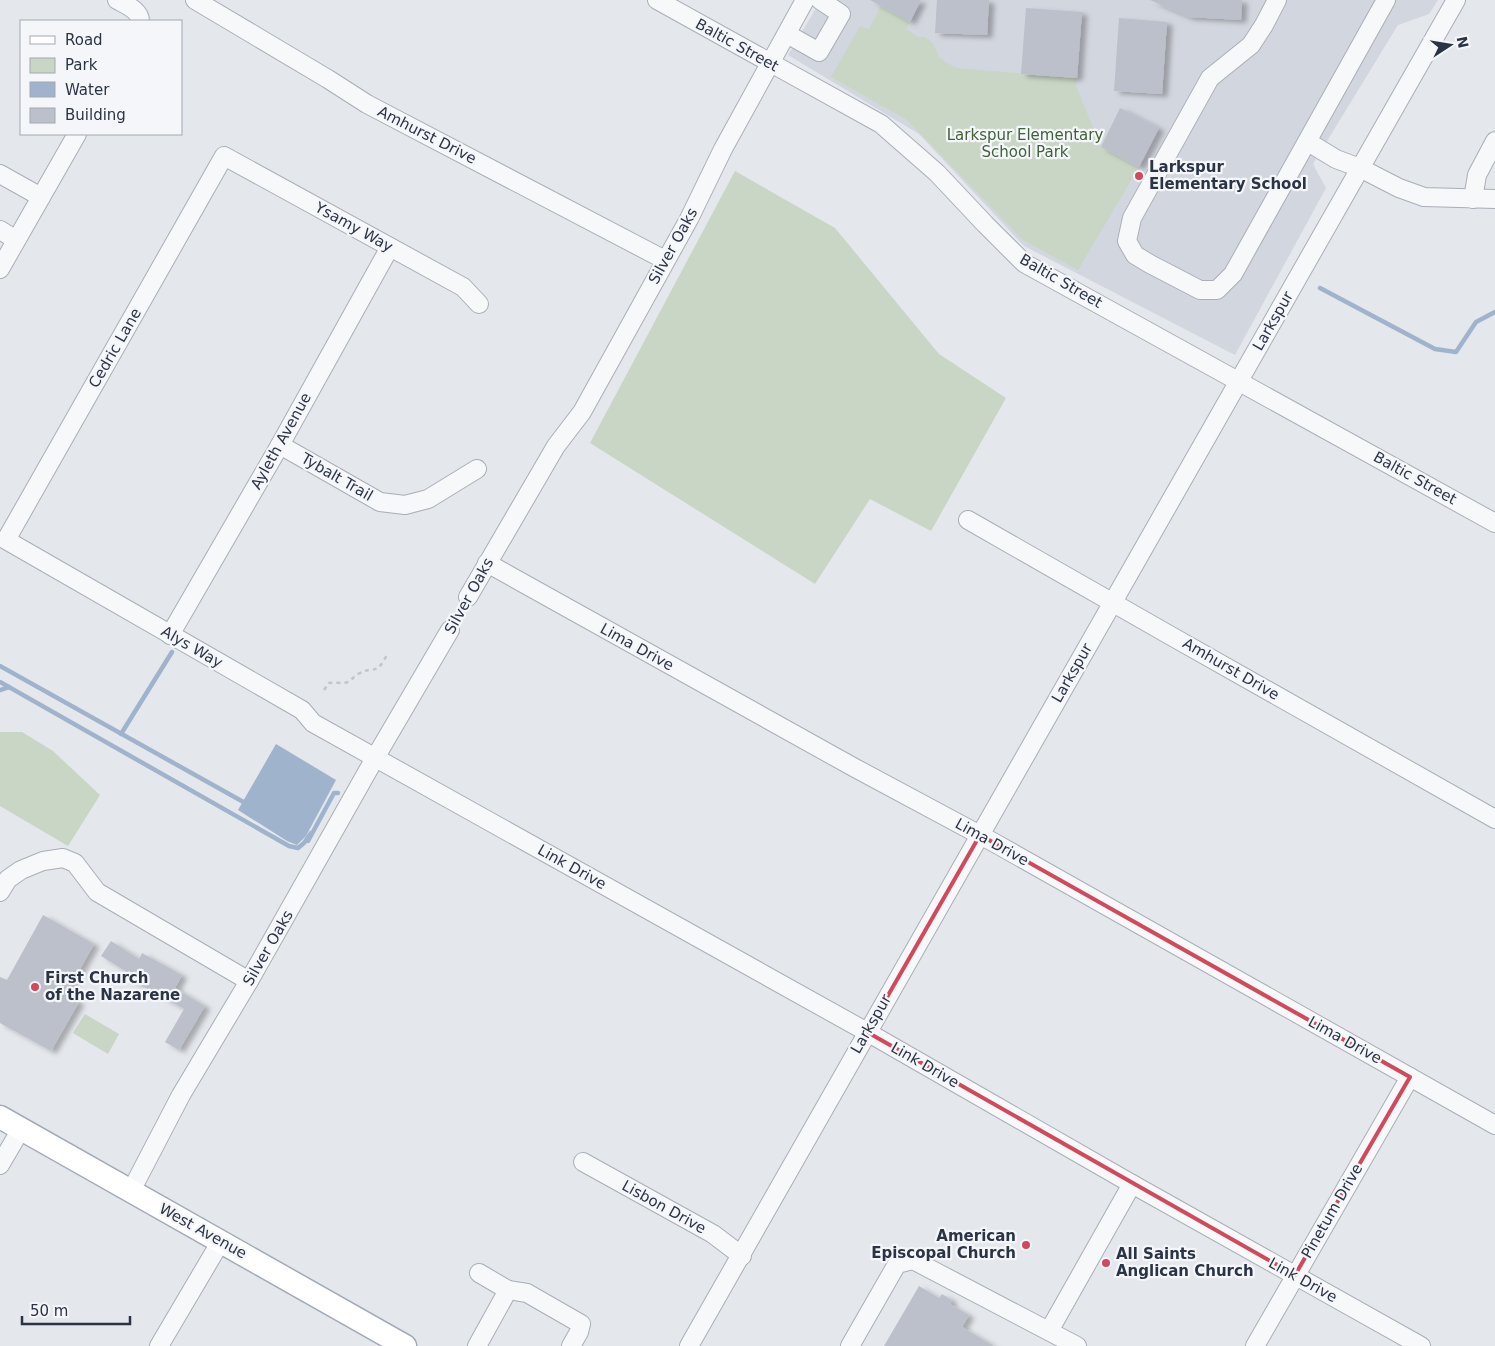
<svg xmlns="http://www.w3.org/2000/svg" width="1495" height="1346" viewBox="0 0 1495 1346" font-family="'DejaVu Sans',sans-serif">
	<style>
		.built { fill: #d2d6de }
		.green { fill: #c9d6c5 }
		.water { fill: #9fb4cc }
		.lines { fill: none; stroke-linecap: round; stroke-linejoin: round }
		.stream { stroke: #9fb4cc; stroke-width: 4.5 }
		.building { fill: #bbc0ca; filter: url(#shadow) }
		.minor-casing { stroke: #a9aeb7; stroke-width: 20 }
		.major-casing { stroke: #a3abb8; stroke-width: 25 }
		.path { stroke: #c2c5cb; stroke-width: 2.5; stroke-dasharray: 4 4; stroke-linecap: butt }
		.minor { stroke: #f7f8fa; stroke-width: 18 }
		.major { stroke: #fff; stroke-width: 22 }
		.marked { fill: none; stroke: #d1495b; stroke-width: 4; stroke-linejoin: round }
		.poi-dot { fill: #d1495b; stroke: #f4f6f9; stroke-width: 2 }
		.labels { text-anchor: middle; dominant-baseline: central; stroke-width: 4.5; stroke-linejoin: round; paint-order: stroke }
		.street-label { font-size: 15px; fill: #2b3445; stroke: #f4f6f9 }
		.park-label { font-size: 15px; fill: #3f6138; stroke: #f4f6f9 }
		.poi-label { font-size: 15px; font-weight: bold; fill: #2b3445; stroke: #f4f6f9; text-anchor: start }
	</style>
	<defs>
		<filter id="shadow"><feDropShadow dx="5.5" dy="3" stdDeviation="2.5" flood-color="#0004"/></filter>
	</defs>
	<rect width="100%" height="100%" fill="#e4e7ec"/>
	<path class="built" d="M821,0H1438L1429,14L1398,25L1313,164L1326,188L1235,355L1024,246L919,134L788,55Z"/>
	<g class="green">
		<path d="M881,6L910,22L906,29L918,37H925L933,43L939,57L945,62L957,68L1077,78L1076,86L1101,147L1139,167L1078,270L1023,240L907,120L831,77L860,26L869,29Z"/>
		<path d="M735,171L835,228L939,354L1006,398L931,531L870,499L815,584L590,443Z"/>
		<path d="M0,732H22L53,751L100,795L68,846L0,806Z"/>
		<path d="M85,1014L119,1034L108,1054L73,1033Z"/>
	</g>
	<path class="water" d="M276,744L336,780L306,836L297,845L287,841L238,810Z"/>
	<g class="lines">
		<g class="stream">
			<path d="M1320,288L1435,349L1456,352L1476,322L1495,312"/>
			<path d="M0,666L247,804"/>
			<path d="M0,682L289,846L298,848L304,843L311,833L308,841L334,793H338"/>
			<path d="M0,690L9,687"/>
			<path d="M121,734L172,652"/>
		</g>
	</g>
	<g class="building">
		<path d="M870,0H921L910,22Z"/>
		<path d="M937,0H989L987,35L935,33Z"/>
		<path d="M1150,0H1242L1241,20L1189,17Z"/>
		<path d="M1026,8L1082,12L1077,78L1021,74Z"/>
		<path d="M1119,18L1167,22L1162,94L1114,91Z"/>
		<path d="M1120,108L1159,128L1139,167L1101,147Z"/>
		<path d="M43,915L94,944L66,994L79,1002L51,1051L0,1023V977L7,980Z"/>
		<path d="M111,941L139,959L142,953L182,975L175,988L205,1006L179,1050L165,1042L184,1009L128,978L130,974L101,956Z"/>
		<path d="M919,1286L939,1298L942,1294L952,1300L950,1304L969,1315L962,1327L994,1346H884Z"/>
	</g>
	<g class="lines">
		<g class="minor-casing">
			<g id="minor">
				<path d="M117,0C126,5 140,10 140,21"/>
				<path d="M195,0L328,79L367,104L665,260"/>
				<path d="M657,0L881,124L937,173L985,224L1024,263L1495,523"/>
				<path d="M1277,0L1264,25L1251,45L1210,78L1132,218L1127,241L1135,255L1150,264L1200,290H1217L1233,274L1386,0"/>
				<path d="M787,34L819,52L841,14L820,0"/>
				<path d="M1308,142L1336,159L1360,168L1399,188L1424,197L1495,199"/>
				<path d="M0,174L41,197"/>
				<path d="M1473,199L1477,175L1495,141"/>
				<path d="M0,230L16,240"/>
				<path d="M0,269L77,134"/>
				<path d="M479,304L463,287L224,156L6,540L302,710L313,723L867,1032L1132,1184L1421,1346"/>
				<path d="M280,445L380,502L405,505L428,499L477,469"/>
				<path d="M968,520C1143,621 1319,719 1495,819"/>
				<path d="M487,563L855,768L993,842L1495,1125"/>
				<path d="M468,597L556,446L582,412L689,219L723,149L805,0"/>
				<path d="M170,635L280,445L390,247"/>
				<path d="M0,892L8,879L21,870L43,861L63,858L75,863L97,892L249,981"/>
				<path d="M583,1162L713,1234L742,1256"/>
				<path d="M0,1165L21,1129"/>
				<path d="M131,1191L181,1095L249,981L375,758L450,630"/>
				<path d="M508,1290L527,1293L581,1324L579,1332L571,1346"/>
				<path d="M1049,1331L1132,1184"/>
				<path d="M159,1346L221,1241"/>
				<path d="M477,1346L508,1290L479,1273"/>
				<path d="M689,1346L1456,0"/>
				<path d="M850,1346L897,1264L913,1260L1077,1346"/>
				<path d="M1255,1346L1410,1077"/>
			</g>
		</g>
		<g class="major-casing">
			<path id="major" d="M0,1117L405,1346"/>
		</g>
		<path class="path" d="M324,690L329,683C335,682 343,684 348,682C352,680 354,676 358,674C376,664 375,678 388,653"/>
		<use href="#minor" class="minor"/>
		<use href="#major" class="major"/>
	</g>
	<path class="marked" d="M980,835L1410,1077L1295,1275L867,1032Z"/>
	<g class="poi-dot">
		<circle cx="1139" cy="176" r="5"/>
		<circle cx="35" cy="987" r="5"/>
		<circle cx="1026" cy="1245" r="5"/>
		<circle cx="1106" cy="1263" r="5"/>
	</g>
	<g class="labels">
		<g class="street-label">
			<text transform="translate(737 45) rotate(29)">Baltic Street</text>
			<text transform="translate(427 135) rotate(27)">Amhurst Drive</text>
			<text transform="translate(354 227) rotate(29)">Ysamy Way</text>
			<text transform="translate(673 246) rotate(-61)">Silver Oaks</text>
			<text transform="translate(1061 281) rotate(30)">Baltic Street</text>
			<text transform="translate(1273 321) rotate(-60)">Larkspur</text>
			<text transform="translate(115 348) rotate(-60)">Cedric Lane</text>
			<text transform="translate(281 441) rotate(-61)">Ayleth Avenue</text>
			<text transform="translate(337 477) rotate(30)">Tybalt Trail</text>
			<text transform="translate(1415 478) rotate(29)">Baltic Street</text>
			<text transform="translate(469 596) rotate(-61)">Silver Oaks</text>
			<text transform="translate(192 647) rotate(30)">Alys Way</text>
			<text transform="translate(637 647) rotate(29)">Lima Drive</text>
			<text transform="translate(1231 669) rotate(30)">Amhurst Drive</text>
			<text transform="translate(1072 673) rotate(-60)">Larkspur</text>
			<text transform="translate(992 842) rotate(29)">Lima Drive</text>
			<text transform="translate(572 867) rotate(29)">Link Drive</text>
			<text transform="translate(268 948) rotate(-60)">Silver Oaks</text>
			<text transform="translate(871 1024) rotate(-60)">Larkspur</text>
			<text transform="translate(1345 1040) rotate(29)">Lima Drive</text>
			<text transform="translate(925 1065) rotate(30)">Link Drive</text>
			<text transform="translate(664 1207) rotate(29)">Lisbon Drive</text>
			<text transform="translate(1332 1211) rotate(-60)">Pinetum Drive</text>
			<text transform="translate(203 1231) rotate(29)">West Avenue</text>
			<text transform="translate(1303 1280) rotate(29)">Link Drive</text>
		</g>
		<g class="park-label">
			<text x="1025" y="135">Larkspur Elementary<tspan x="1025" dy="17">School Park</tspan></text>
		</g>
		<g class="poi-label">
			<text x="1149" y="167">Larkspur<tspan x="1149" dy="17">Elementary School</tspan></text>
			<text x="45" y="978">First Church<tspan x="45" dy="17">of the Nazarene</tspan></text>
			<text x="1016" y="1236" text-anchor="end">American<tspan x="1016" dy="17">Episcopal Church</tspan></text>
			<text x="1116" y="1254">All Saints<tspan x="1116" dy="17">Anglican Church</tspan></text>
		</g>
	</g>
	<rect x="20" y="20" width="162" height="115" fill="#f4f6f9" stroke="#a4a8b1"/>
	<rect x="30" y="36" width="25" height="8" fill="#ffffff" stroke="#a4a8b1"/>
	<text x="65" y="45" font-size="15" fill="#2b3445">Road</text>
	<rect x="30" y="58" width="25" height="15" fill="#c9d6c5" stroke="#a4a8b1"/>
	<text x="65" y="70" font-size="15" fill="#2b3445">Park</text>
	<rect x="30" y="82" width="25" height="15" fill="#9fb4cc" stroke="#a4a8b1"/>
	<text x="65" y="95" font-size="15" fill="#2b3445">Water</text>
	<rect x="30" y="108" width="25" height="15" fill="#bbc0ca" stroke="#a4a8b1"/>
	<text x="65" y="120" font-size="15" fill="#2b3445">Building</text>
	<g transform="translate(1450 45) rotate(78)" stroke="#f4f6f9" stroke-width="4" paint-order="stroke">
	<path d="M0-4L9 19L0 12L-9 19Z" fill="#2b3445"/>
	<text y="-8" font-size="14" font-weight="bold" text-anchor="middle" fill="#2b3445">N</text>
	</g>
	<path d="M22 1316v8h108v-8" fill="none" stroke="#2b3445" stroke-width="2.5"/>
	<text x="30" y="1316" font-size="15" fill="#2b3445" stroke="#f4f6f9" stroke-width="4" paint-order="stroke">50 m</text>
</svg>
